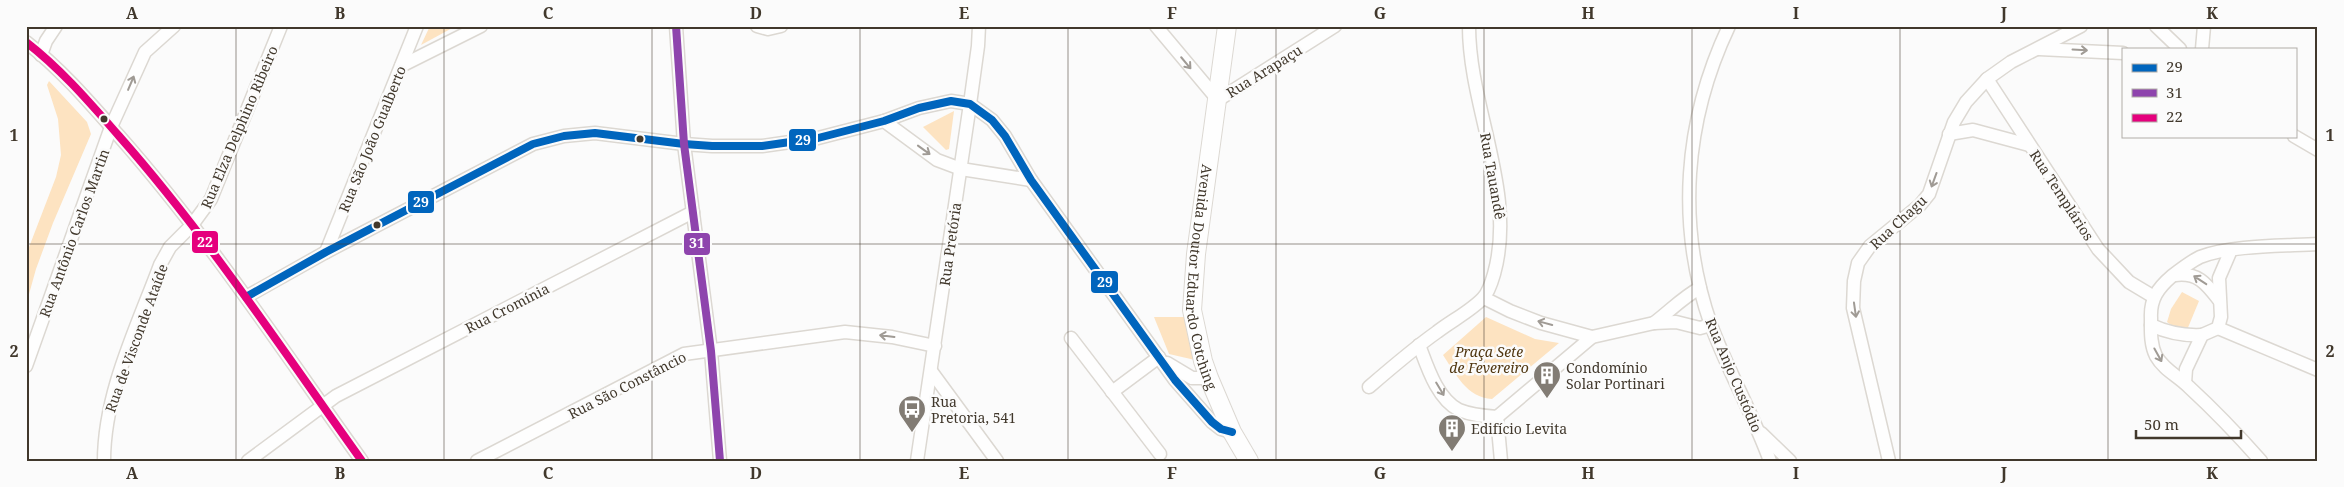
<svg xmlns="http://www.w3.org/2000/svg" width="2344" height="487" viewBox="0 0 2344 487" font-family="'Noto Serif',serif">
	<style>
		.green { fill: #fde3c1 }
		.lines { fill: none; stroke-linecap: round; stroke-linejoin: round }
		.street-casing { stroke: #dcd8d2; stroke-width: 15 }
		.secondary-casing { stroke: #dcd8d2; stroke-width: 20 }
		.street { stroke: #fefefe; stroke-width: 12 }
		.secondary { stroke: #fefefe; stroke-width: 18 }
		.bus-1-casing { stroke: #fbfbfb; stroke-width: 11 }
		.bus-2-casing { stroke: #fbfbfb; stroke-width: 11 }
		.bus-3-casing { stroke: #fbfbfb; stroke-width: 11 }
		.bus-1 { stroke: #0065bd; stroke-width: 8 }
		.bus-2 { stroke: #8e44ad; stroke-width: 8 }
		.bus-3 { stroke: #e5007d; stroke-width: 8 }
		.oneway { stroke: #a09b95 }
		.grid { fill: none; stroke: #41382c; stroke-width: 1; stroke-opacity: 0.55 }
		.bus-dot { fill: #41382c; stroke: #fbfbfb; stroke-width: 2 }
		.labels { text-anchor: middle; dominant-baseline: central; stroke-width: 5; stroke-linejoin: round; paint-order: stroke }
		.street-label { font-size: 14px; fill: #41382c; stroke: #fbfbfb }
		.park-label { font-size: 14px; font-style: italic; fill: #503711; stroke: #fbfbfb }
		.poi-label { font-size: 14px; fill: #41382c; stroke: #fbfbfb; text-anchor: start }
		.line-badge { stroke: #fbfbfb; stroke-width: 2 }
		.badge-label { font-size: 14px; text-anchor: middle; font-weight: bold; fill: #fff }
		.neatline { fill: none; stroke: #41382c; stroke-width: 2 }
		.grid-label { font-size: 16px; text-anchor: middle; font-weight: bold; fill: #41382c }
	</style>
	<rect width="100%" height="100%" fill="#fbfbfb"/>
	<g class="green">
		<path d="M430,26H456L421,45Z"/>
		<path d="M49,81L87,122L91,134L53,223L36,269L26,305V255L56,177L61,155L58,119L47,85Z"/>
		<path d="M954,111L949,149L946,150L923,127Z"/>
		<path d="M2182,292L2199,301L2187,330L2175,328L2167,322L2171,309Z"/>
		<path d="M1154,317H1185L1195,360L1169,354Z"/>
		<path d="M1486,317L1535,339L1559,343L1492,399C1467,398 1455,373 1443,355Z"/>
	</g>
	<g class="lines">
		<g class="street-casing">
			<g id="street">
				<path d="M676,26L684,144L711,351L720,461"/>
				<path d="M757,26L768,29L781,26"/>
				<path d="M1156,26L1218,100L1335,26"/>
				<path d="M1729,26C1684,121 1676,225 1711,325C1728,371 1753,414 1770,461"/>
				<path d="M2156,26L2180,49"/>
				<path d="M26,42C62,70 90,103 119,136C209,238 283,351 362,461"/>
				<path d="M2039,49L2123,53"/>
				<path d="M2202,49L2204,26"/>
				<path d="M41,55L46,41L56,26"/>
				<path d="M401,66L481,26"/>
				<path d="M1987,79L2098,249L2129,282L2154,297"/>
				<path d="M884,121L937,160L961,169L1031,180"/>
				<path d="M1949,134L1973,130L2029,145"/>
				<path d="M2294,136L2318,150"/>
				<path d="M326,252L417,26"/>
				<path d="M2175,275C2197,272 2206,283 2219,300"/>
				<path d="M246,297L326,252L533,144L564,136L595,133L684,144L712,146H762L818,138L884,121L919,108L951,101L970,104L992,120L1005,136L1031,180L1175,380L1212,422L1221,429L1232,432"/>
				<path d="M1484,298L1510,311L1541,323L1592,337"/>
				<path d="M1654,323C1670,311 1683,297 1700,288"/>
				<path d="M2151,325C2168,333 2183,336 2202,335"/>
				<path d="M2218,328L2318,370"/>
				<path d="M1071,338L1160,454"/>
				<path d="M1419,345C1427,366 1437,399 1459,410C1471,415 1484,416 1497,417L1592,337L1654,323L1676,322L1700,328L1711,325"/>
				<path d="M1167,363L1192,378H1209"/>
				<path d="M26,366L111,127L145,52L174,26"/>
				<path d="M931,371L997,461"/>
				<path d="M2185,383L2186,369L2202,335L2218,328L2221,317L2219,278L2231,250"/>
				<path d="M1369,387C1391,368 1413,349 1437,332C1451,321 1471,311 1483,298C1488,293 1492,281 1494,274C1517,192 1469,109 1469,26"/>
				<path d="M1112,392L1159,357"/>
				<path d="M1497,417L1501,461"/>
				<path d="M1761,433L1790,461"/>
				<path d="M104,461C104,393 137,327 160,265L170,247L192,225L211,199L281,26"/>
				<path d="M248,461L336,396L693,212"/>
				<path d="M477,461L684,354L845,332L892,337L935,346"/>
				<path d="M917,461L970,104L978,46L979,26"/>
				<path d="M1889,461L1853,308L1854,281L1858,263L1870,246L1920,205L1929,194L1954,122L1966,102L1987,79L2011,62L2081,26"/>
				<path d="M2261,461C2238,435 2214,410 2189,387C2178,376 2164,370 2156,356C2150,344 2151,330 2151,318C2150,299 2158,288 2172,276C2181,269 2190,262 2200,257C2230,245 2285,246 2318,244"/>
			</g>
		</g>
		<g class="secondary-casing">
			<g id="secondary">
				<path id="s1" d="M1227,26L1196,254L1192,310L1203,361L1209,378L1232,432L1249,461"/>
			</g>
		</g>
		<use href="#street" class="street"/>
		<use href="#secondary" class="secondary"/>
		<g class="bus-1-casing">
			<path id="bus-1" d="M246,297L326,252L533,144L564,136L595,133L684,144L712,146H762L818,138L884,121L919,108L951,101L970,104L992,120L1005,136L1031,180L1175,380L1212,422L1221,429L1232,432"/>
		</g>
		<g class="bus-2-casing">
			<path id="bus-2" d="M676,26L684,144L711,351L720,461"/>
		</g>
		<g class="bus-3-casing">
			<path id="bus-3" d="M26,42C62,70 90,103 119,136C209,238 283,351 362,461"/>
		</g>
		<use href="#bus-1" class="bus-1"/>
		<use href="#bus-2" class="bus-2"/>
		<use href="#bus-3" class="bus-3"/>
	</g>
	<defs><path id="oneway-shaft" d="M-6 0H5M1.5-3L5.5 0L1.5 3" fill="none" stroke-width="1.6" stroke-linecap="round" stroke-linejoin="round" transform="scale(1.25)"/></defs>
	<g class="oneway">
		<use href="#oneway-shaft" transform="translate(2080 50) rotate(3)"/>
		<use href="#oneway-shaft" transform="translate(1186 63) rotate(50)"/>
		<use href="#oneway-shaft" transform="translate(131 83) rotate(-67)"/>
		<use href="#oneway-shaft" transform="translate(924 150) rotate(36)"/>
		<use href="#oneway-shaft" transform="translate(1934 180) rotate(110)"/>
		<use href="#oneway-shaft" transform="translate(2200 280) rotate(-147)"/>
		<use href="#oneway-shaft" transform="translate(1855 310) rotate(82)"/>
		<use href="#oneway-shaft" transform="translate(1545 323) rotate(-165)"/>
		<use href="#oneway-shaft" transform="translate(887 336) rotate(-173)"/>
		<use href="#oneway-shaft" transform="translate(2158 355) rotate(61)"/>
		<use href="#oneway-shaft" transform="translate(1440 389) rotate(59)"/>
	</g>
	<path class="grid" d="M236,26V461M444,26V461M652,26V461M860,26V461M1068,26V461M1276,26V461M1484,26V461M1692,26V461M1900,26V461M2108,26V461M26,244H2318"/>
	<defs>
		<g id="building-pin" transform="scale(1.4375)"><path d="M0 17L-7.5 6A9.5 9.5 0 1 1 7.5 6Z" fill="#827c74" stroke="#fbfbfb"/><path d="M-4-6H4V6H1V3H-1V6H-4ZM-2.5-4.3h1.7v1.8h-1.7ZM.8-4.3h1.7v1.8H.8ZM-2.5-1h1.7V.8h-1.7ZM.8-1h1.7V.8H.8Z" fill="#fff"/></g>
		<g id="bus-pin" transform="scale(1.4375)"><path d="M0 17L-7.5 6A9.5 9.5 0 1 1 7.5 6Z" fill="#827c74" stroke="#fbfbfb"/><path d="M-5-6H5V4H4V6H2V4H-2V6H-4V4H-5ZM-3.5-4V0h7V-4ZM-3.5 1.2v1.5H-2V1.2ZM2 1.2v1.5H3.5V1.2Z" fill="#fff"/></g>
	</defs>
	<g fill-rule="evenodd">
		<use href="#building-pin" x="1547" y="375"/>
		<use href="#bus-pin" x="912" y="409"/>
		<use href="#building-pin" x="1452" y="428"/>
	</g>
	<g class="bus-dot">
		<circle cx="104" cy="119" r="4.5"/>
		<circle cx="640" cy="139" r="4.5"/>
		<circle cx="377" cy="225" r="4.5"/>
	</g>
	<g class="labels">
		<g class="street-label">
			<text transform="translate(1264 71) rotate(-32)">Rua Arapaçu</text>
			<text transform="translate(239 127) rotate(-67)">Rua Elza Delphino Ribeiro</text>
			<text transform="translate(372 139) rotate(-68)">Rua São João Gualberto</text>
			<text transform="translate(1493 176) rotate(80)">Rua Tauandê</text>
			<text transform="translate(2062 195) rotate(57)">Rua Templários</text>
			<text transform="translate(1898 222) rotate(-43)">Rua Chagu</text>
			<text transform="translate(74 233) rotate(-70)">Rua Antônio Carlos Martin</text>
			<text transform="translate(950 244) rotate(-82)">Rua Pretória</text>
			<text stroke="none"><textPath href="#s1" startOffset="254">Avenida Doutor Eduardo Cotching</textPath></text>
			<text transform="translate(507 308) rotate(-27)">Rua Cromínia</text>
			<text transform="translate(136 338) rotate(-70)">Rua de Visconde Ataíde</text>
			<text transform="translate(1734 375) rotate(67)">Rua Anjo Custódio</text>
			<text transform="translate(627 385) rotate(-27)">Rua São Constâncio</text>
		</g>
		<g class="park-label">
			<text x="1489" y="351">Praça Sete<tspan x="1489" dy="16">de Fevereiro</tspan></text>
		</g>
		<g class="poi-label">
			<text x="1566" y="367">Condomínio<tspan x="1566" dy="16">Solar Portinari</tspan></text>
			<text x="931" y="401">Rua<tspan x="931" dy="16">Pretoria, 541</tspan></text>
			<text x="1471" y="428">Edifício Levita</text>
		</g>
	</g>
	<g class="line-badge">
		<rect x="788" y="128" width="29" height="24" rx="5" fill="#0065bd"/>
		<rect x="407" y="190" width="28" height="24" rx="5" fill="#0065bd"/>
		<rect x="191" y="230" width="28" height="24" rx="5" fill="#e5007d"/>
		<rect x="683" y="232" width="28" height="24" rx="5" fill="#8e44ad"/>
		<rect x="1090" y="270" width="29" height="24" rx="5" fill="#0065bd"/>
	</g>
	<g class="badge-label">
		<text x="803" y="145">29</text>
		<text x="421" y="207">29</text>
		<text x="205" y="247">22</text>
		<text x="697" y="248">31</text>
		<text x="1105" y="287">29</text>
	</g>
	<rect width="2344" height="487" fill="none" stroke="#fbfbfb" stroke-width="55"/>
	<rect x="2122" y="48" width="175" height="90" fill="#fbfbfb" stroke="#b1ada8"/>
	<rect x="2132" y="64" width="25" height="8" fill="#0065bd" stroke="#b1ada8"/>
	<text x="2166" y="72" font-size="15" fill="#41382c">29</text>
	<rect x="2132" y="89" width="25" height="8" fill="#8e44ad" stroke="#b1ada8"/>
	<text x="2166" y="98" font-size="15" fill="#41382c">31</text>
	<rect x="2132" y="114" width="25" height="8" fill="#e5007d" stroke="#b1ada8"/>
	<text x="2166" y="122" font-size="15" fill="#41382c">22</text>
	<path d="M2136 430v8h105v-8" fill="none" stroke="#41382c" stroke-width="2.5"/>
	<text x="2144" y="430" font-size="15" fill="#41382c" stroke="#fbfbfb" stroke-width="4" paint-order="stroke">50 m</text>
	<rect x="28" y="28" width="2288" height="432" class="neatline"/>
	<g class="grid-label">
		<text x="132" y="19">A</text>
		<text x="340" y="19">B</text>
		<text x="548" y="19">C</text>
		<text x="756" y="19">D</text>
		<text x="964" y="19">E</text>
		<text x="1172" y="19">F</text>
		<text x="1380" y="19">G</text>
		<text x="1588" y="19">H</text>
		<text x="1796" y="19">I</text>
		<text x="2004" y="19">J</text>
		<text x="2212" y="19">K</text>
		<text x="14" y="141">1</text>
		<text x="2330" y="141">1</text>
		<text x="14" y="357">2</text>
		<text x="2330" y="357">2</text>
		<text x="132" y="479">A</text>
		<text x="340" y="479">B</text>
		<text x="548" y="479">C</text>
		<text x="756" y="479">D</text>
		<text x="964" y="479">E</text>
		<text x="1172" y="479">F</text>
		<text x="1380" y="479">G</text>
		<text x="1588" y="479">H</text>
		<text x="1796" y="479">I</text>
		<text x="2004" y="479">J</text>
		<text x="2212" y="479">K</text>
	</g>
</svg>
